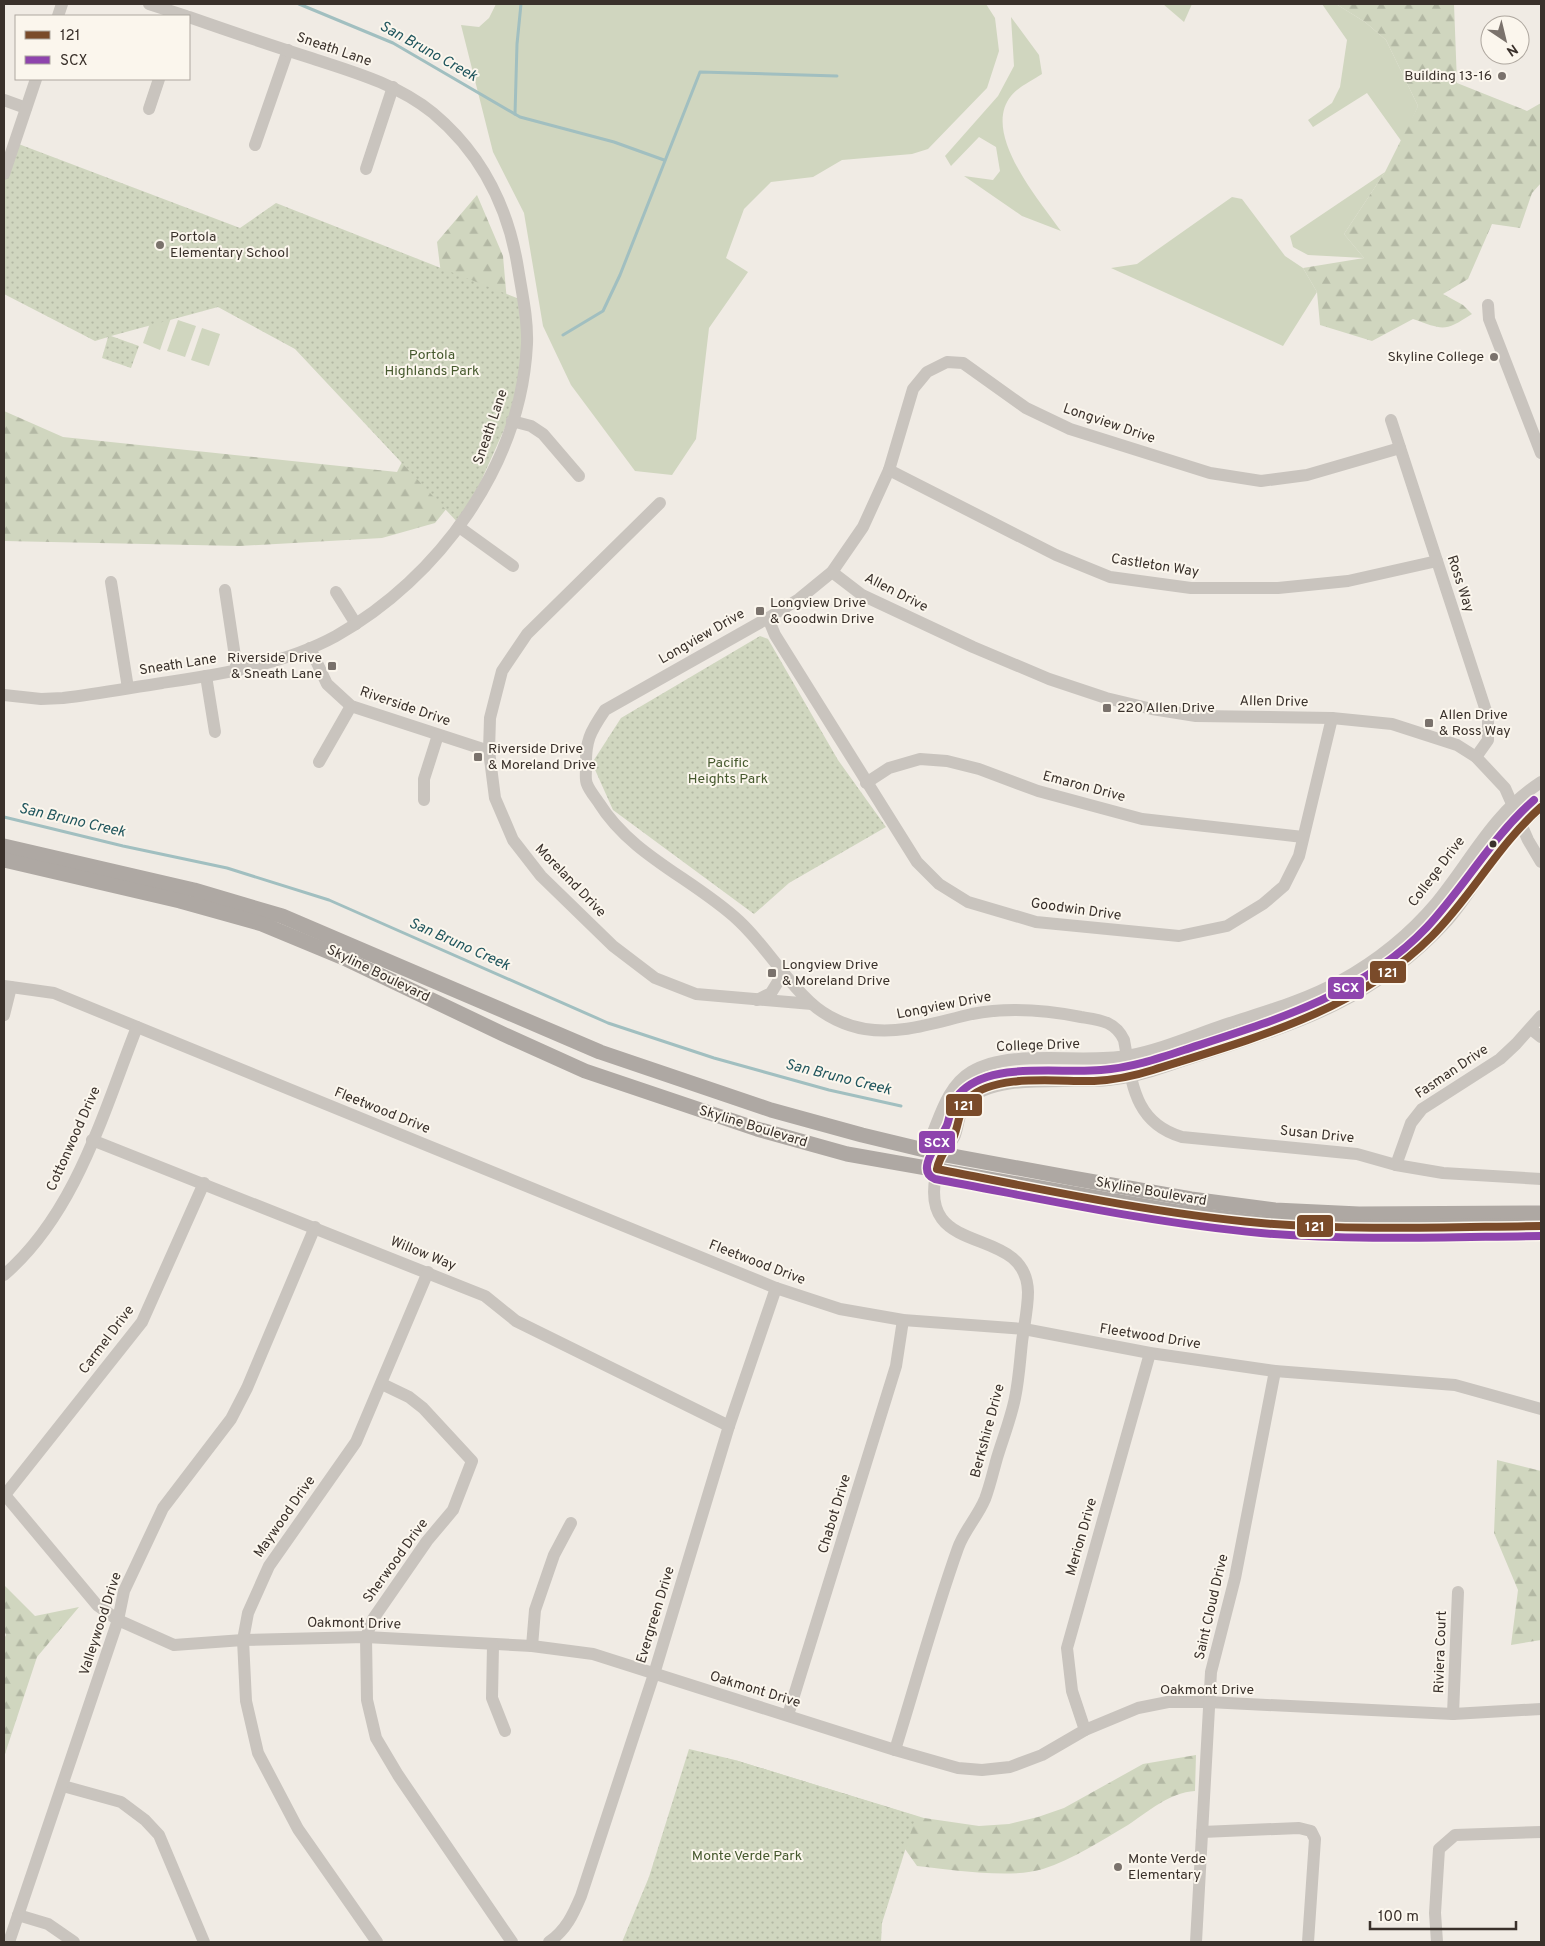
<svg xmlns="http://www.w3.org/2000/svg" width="1545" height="1946" viewBox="0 0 1545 1946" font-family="Overpass,sans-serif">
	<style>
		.grass { fill: #d0d6bf }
		.forest { fill: url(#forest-firs) }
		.park { fill: url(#park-dots) }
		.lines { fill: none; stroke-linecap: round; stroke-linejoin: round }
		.stream { stroke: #a1bfc0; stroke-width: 3 }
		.minor { stroke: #c9c4be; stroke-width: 12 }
		.major { stroke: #aea8a3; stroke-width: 15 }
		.bus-1-casing { stroke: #fbf6ed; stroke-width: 11 }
		.bus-2-casing { stroke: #fbf6ed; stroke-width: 11 }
		.bus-1 { stroke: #7a4b2a; stroke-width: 8 }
		.bus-2 { stroke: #8e44ad; stroke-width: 8 }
		.poi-dot { fill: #7a726c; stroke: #fbf6ed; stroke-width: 2 }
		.bus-dot { fill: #3a312b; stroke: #fbf6ed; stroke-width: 2 }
		.labels { text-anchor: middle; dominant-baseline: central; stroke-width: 4; stroke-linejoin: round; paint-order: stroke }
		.street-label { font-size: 14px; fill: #3a312b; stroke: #fbf6ed }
		.poi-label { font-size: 14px; fill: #3a312b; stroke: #fbf6ed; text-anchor: start }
		.park-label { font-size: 14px; fill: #46592e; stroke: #fbf6ed }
		.water-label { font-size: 15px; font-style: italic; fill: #1f555d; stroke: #fbf6ed }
		.line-badge { stroke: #fbf6ed; stroke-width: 2 }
		.badge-label { font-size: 14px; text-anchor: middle; font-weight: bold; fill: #fff }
	</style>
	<defs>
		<pattern id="forest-firs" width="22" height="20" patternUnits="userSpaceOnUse" patternTransform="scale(1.25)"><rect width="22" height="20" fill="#d0d6bf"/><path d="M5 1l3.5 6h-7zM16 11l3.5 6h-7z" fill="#b3b8a4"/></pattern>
		<pattern id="park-dots" width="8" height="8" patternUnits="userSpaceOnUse" patternTransform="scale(1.25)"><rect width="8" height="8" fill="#d0d6bf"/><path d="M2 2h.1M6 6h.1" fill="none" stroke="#b3b8a4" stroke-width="1.8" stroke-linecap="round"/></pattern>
	</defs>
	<rect width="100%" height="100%" fill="#f0ebe4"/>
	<g class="grass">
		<path d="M496,4H986L995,18L999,51L987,88L928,149L912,154L842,160L813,177L771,182L744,209L726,258L748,272L709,328L696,439L672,475L635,471L571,385L543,326L524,213L493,152L461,25L479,27L489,18Z"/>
		<path d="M1163,4H1192L1184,22Z"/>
		<path d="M1322,4H1336L1365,22L1386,40L1418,106L1402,142L1367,93L1313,127L1308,120L1332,103L1340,87L1347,40Z"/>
		<path d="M1011,17L1039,55L1042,74C1033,80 1018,87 1011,96C981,133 1039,200 1061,231L1022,216L964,176L993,180L1000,171L996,147L979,137L951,166L945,156L998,96L1014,66Z"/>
		<path d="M1385,172L1344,234L1364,258L1308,255L1293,247L1290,236Z"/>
		<path d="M1232,197L1242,199L1285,256L1303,268L1317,292L1283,346L1111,268L1137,264Z"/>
		<path d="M154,312L171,318L160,350L143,343Z"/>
		<path d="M178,320L196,326L185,357L167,351Z"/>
		<path d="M202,328L220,334L209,366L191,360Z"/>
	</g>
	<g class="forest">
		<path d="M1336,4H1454L1457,83L1527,111L1541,103V183L1532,193L1520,228L1492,224L1468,279L1443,294L1463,305L1472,314C1444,332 1444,330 1413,319L1372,341L1320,325L1317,292L1303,268L1364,258L1344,234L1385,172L1418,106L1386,40L1365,22Z"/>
		<path d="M477,195L503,256L512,359L468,482L435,523L382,538L240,546L4,541V411L63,437L397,472L452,362L437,242Z"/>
		<path d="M1497,1460L1541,1471V1640L1511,1645L1518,1590L1494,1533Z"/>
		<path d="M4,1585L35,1616L79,1607L37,1657L4,1757V1639L6,1635L4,1630Z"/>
		<path d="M1196,1755L1195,1791C1170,1792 1148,1812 1128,1825C1101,1841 1073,1859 1043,1869C1011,1879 952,1870 917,1866L905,1849L735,1760L924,1818L979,1826L1009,1824L1038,1817L1064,1808L1143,1764Z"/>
	</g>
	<g class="park">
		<path d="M16,143L240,228L276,203L527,302L519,396L461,526L295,349L218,307L111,336L139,346L131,368L102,358L108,337L95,341L4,294V179Z"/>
		<path d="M760,636L768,639L838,760L886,827L789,883L754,914L613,810L592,763L621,718Z"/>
		<path d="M689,1749L735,1760L916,1816L882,1923L881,1942H622L649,1877Z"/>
	</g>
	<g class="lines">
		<g class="stream">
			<path d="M299,4L393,43L520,117L614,142L664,160"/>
			<path d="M515,114L517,44L521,4"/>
			<path d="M563,335L603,311L620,275L700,72L837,76"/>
			<path d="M4,817L123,846L227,868L329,900L608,1023L714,1058L829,1090L901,1106"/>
		</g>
		<g class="minor">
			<path d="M149,4L186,16"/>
			<path d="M58,16L62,4"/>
			<path d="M4,100L26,108"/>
			<path d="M149,109L159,79"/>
			<path d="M255,145L288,50"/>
			<path d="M366,169L393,87"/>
			<path d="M4,174L36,79"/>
			<path d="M1488,305L1489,319L1541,453"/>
			<path d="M1391,420L1488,717V740L1476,757"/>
			<path d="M512,421L531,426L543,434L579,476"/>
			<path d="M1400,448L1307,475L1261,481L1210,473L1070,429L1026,408L963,363L947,362L927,372L913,389L889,470L863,527L832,572L799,599L768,618L605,710C590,732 585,741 586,769C586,773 585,780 587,784C589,790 595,797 599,803C632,856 694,879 739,921C766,946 784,979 811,1003C825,1016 846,1026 865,1029C902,1035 936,1022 972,1014C1008,1007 1045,1010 1081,1017C1100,1020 1115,1021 1124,1040C1132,1083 1134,1123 1182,1137L1357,1154L1396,1165L1443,1173L1541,1179"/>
			<path d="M889,470L1056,555L1110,577L1191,588H1278L1348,581L1437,561"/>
			<path d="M660,503L527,634L502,671L490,718L489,751L495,798L513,840L541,876L613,946L655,978L696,994L812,1004"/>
			<path d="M459,527L513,566"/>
			<path d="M832,572L862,595L973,647L1049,679L1106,698L1152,709L1196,716L1332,718L1392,724L1457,745L1476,757L1505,788L1528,840L1541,862"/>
			<path d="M111,582L128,688"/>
			<path d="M225,590L237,670"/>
			<path d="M336,592L356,624"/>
			<path d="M768,618L775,635L917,862L939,884L968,902L1036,922L1179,936L1227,926L1263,904L1284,886L1299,856L1332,718"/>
			<path d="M310,648L327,684L351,706L489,751"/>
			<path d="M206,676L215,732"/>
			<path d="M4,695L41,699L63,698C96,694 129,688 162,683C221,674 283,665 336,636C439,578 521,465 527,344C528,319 522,293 518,268C508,206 482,154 433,113C397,84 354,72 311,58C270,45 229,31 189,17"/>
			<path d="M319,762L351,706"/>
			<path d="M866,783L889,768L920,759L947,761L979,769L1038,791L1142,819L1303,837"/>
			<path d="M424,800V779L438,735"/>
			<path d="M4,986L54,993L776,1288L840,1309L903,1320L1024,1329L1150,1353L1275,1371L1455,1385L1541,1409"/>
			<path d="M757,1000L771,993L784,972"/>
			<path d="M4,1015L11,987"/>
			<path d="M1531,1029L1541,1037"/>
			<path d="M92,1140L485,1296L516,1321L729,1426"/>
			<path d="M941,1154L932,1135C941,1113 949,1085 971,1072C1010,1048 1080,1064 1127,1056C1160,1050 1192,1036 1224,1025C1263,1012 1304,1001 1340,981C1376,961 1409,935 1436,903C1473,858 1491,815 1541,782"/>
			<path d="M1396,1165L1411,1123L1422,1109L1500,1059L1516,1044L1541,1016"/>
			<path d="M4,1275C76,1213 103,1113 137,1027"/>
			<path d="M382,1384L409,1397L423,1408L472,1461L453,1510L427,1541L373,1619L366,1637L367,1700L376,1738L398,1775L512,1942"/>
			<path d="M5,1495L97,1605L118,1620L174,1645L243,1640L366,1637L532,1646L593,1654L895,1750L958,1768L982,1770L1010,1767L1042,1755L1085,1730L1138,1708L1168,1702H1208L1453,1714L1541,1709"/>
			<path d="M4,1496L142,1322L204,1183"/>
			<path d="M493,1645L492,1698L505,1731"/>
			<path d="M532,1646L535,1610L554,1555L571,1523"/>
			<path d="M1453,1714L1458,1592"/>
			<path d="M788,1715L896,1366L903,1320"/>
			<path d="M1085,1730L1072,1691L1067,1648L1150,1353"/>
			<path d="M895,1750C916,1683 934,1615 958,1548C964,1531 978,1516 985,1499C990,1486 993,1472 997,1458C1003,1438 1011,1418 1015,1398C1019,1379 1020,1360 1022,1342C1024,1326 1028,1308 1028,1292C1026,1218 906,1266 940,1159C943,1150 951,1144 955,1135C959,1124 958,1113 966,1103C991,1072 1071,1084 1108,1080C1130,1078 1150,1072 1170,1065C1278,1029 1367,1009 1447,921C1471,894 1486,862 1510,835C1519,825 1530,816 1541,807"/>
			<path d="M63,1786L121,1802L145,1820L159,1835L204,1942"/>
			<path d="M1202,1832L1299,1828L1311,1831L1315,1839L1308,1942"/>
			<path d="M18,1915L48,1924L74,1942"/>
			<path d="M9,1942L118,1620L124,1591L163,1508L231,1419L247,1388L315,1227"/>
			<path d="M377,1942L298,1829L258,1753L246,1701L243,1640L248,1613L269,1566L356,1442L428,1272"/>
			<path d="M549,1942C566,1930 573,1915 581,1896L654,1674L729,1426L776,1288"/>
			<path d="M1196,1942L1211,1672L1235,1578L1275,1371"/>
			<path d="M1437,1942L1435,1913L1439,1849L1455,1835L1541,1832"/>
		</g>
		<g class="major">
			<path d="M4,846L194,890L282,916L600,1052L771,1110L862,1135L941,1154L1072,1178L1191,1199L1275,1210L1359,1214L1541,1213"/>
			<path d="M4,860L180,901L262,924L344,958L503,1034L585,1071L757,1129L847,1154L1177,1212L1261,1223L1345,1227L1541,1226"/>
		</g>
		<g class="bus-1-casing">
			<path id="bus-1" d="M1541,807C1498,845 1472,896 1432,936C1356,1012 1252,1039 1153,1070C1134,1076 1114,1080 1094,1081C1059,1082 996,1073 969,1098C959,1108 959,1124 954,1136C948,1149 940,1153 937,1169C1045,1190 1152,1213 1261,1223C1354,1231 1448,1227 1541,1226"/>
		</g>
		<g class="bus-2-casing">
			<path id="bus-2" d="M1534,800C1492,837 1465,886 1427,927C1363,995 1270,1022 1184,1050C1157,1059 1130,1068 1101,1070C1061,1074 994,1061 962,1091C953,1099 951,1111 948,1122C945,1136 912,1170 935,1179C1043,1199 1151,1223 1261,1233C1354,1241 1448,1237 1541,1236"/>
		</g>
		<use href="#bus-1" class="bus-1"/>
		<use href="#bus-2" class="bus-2"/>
	</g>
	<g class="poi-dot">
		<circle cx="1502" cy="76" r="5"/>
		<circle cx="160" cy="245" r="5"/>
		<circle cx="1494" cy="357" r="5"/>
		<rect x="755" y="606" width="10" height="10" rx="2.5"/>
		<rect x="327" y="661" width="10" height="10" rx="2.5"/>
		<rect x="1102" y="703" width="10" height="10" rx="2.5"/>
		<rect x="1424" y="718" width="10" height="10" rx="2.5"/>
		<rect x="473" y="752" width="10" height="10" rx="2.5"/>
		<rect x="767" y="968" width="10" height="10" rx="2.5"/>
		<circle cx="1118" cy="1867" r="5"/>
	</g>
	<circle class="bus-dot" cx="1493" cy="844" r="4.5"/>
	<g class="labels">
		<g class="street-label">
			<text transform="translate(334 50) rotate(19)">Sneath Lane</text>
			<text transform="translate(1109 424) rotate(19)">Longview Drive</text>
			<text transform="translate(491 427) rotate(-71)">Sneath Lane</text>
			<text transform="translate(1155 566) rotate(9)">Castleton Way</text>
			<text transform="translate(1460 584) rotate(72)">Ross Way</text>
			<text transform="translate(896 593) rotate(27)">Allen Drive</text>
			<text transform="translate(702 637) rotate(-30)">Longview Drive</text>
			<text transform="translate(178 665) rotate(-9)">Sneath Lane</text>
			<text transform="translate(1274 702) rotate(1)">Allen Drive</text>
			<text transform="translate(405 707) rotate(19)">Riverside Drive</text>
			<text transform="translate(1084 787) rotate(15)">Emaron Drive</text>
			<text transform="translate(1437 872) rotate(-53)">College Drive</text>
			<text transform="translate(570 881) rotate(46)">Moreland Drive</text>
			<text transform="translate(1076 910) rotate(8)">Goodwin Drive</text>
			<text transform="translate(378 974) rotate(26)">Skyline Boulevard</text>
			<text transform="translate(944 1006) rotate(-11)">Longview Drive</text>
			<text transform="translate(1038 1046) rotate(-2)">College Drive</text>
			<text transform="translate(1452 1072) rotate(-34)">Fasman Drive</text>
			<text transform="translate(382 1111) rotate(22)">Fleetwood Drive</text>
			<text transform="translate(753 1127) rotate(17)">Skyline Boulevard</text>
			<text transform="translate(1317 1135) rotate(6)">Susan Drive</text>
			<text transform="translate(74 1139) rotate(-66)">Cottonwood Drive</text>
			<text transform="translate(1151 1192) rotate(10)">Skyline Boulevard</text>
			<text transform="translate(423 1254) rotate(22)">Willow Way</text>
			<text transform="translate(757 1263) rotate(21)">Fleetwood Drive</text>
			<text transform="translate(1150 1337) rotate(9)">Fleetwood Drive</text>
			<text transform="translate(107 1340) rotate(-53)">Carmel Drive</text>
			<text transform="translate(988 1431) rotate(-75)">Berkshire Drive</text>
			<text transform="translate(835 1514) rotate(-73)">Chabot Drive</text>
			<text transform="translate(285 1517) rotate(-55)">Maywood Drive</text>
			<text transform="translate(1082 1537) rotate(-74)">Merion Drive</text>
			<text transform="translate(396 1561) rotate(-54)">Sherwood Drive</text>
			<text transform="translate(1212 1607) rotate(-77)">Saint Cloud Drive</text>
			<text transform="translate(656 1615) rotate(-73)">Evergreen Drive</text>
			<text transform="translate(101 1624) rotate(-72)">Valleywood Drive</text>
			<text transform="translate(354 1624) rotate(1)">Oakmont Drive</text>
			<text transform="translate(1441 1652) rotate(-88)">Riviera Court</text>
			<text transform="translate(755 1690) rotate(17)">Oakmont Drive</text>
			<text x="1207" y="1690">Oakmont Drive</text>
		</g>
		<g class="poi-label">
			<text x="1492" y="76" text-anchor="end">Building 13-16</text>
			<text x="170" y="237">Portola<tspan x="170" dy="16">Elementary School</tspan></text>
			<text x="1484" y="357" text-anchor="end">Skyline College</text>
			<text x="770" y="603">Longview Drive<tspan x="770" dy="16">&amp; Goodwin Drive</tspan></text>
			<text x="322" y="658" text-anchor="end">Riverside Drive<tspan x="322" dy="16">&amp; Sneath Lane</tspan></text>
			<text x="1117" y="708">220 Allen Drive</text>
			<text x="1439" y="715">Allen Drive<tspan x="1439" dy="16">&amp; Ross Way</tspan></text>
			<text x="488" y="749">Riverside Drive<tspan x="488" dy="16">&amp; Moreland Drive</tspan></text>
			<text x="782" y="965">Longview Drive<tspan x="782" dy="16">&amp; Moreland Drive</tspan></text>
			<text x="1128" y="1859">Monte Verde<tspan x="1128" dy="16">Elementary</tspan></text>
		</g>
		<g class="park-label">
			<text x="432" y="355">Portola<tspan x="432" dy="16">Highlands Park</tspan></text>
			<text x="728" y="763">Pacific<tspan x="728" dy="16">Heights Park</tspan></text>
			<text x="747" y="1856">Monte Verde Park</text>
		</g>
		<g class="water-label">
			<text transform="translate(428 52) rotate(29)">San Bruno Creek</text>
			<text transform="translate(72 821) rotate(13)">San Bruno Creek</text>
			<text transform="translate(459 945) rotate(24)">San Bruno Creek</text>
			<text transform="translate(838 1078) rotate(14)">San Bruno Creek</text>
		</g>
	</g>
	<g class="line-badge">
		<rect x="1369" y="960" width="38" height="24" rx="5" fill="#7a4b2a"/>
		<rect x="1327" y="976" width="38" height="24" rx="5" fill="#8e44ad"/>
		<rect x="945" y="1093" width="38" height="24" rx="5" fill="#7a4b2a"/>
		<rect x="918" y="1130" width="38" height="24" rx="5" fill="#8e44ad"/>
		<rect x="1296" y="1214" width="38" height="24" rx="5" fill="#7a4b2a"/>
	</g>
	<g class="badge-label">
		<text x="1388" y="977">121</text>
		<text x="1346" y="992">SCX</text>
		<text x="964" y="1110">121</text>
		<text x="937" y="1147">SCX</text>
		<text x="1315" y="1231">121</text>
	</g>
	<rect width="1545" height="1946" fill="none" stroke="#3a312b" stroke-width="10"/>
	<rect x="15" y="15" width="175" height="65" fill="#fbf6ed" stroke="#aea79f"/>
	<rect x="25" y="31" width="25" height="8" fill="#7a4b2a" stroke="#aea79f"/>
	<text x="60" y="40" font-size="15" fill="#3a312b">121</text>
	<rect x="25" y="56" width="25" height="8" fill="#8e44ad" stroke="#aea79f"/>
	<text x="60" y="65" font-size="15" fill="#3a312b">SCX</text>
	<g transform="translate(1505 40) rotate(145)"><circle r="24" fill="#fbf6ed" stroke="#aea79f"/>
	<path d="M0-4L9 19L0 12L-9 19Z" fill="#7a726c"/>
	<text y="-8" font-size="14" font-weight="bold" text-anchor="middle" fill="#3a312b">N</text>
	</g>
	<path d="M1370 1921v8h146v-8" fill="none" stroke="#3a312b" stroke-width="2.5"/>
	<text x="1378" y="1921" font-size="15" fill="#3a312b" stroke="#fbf6ed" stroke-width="4" paint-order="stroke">100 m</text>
</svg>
